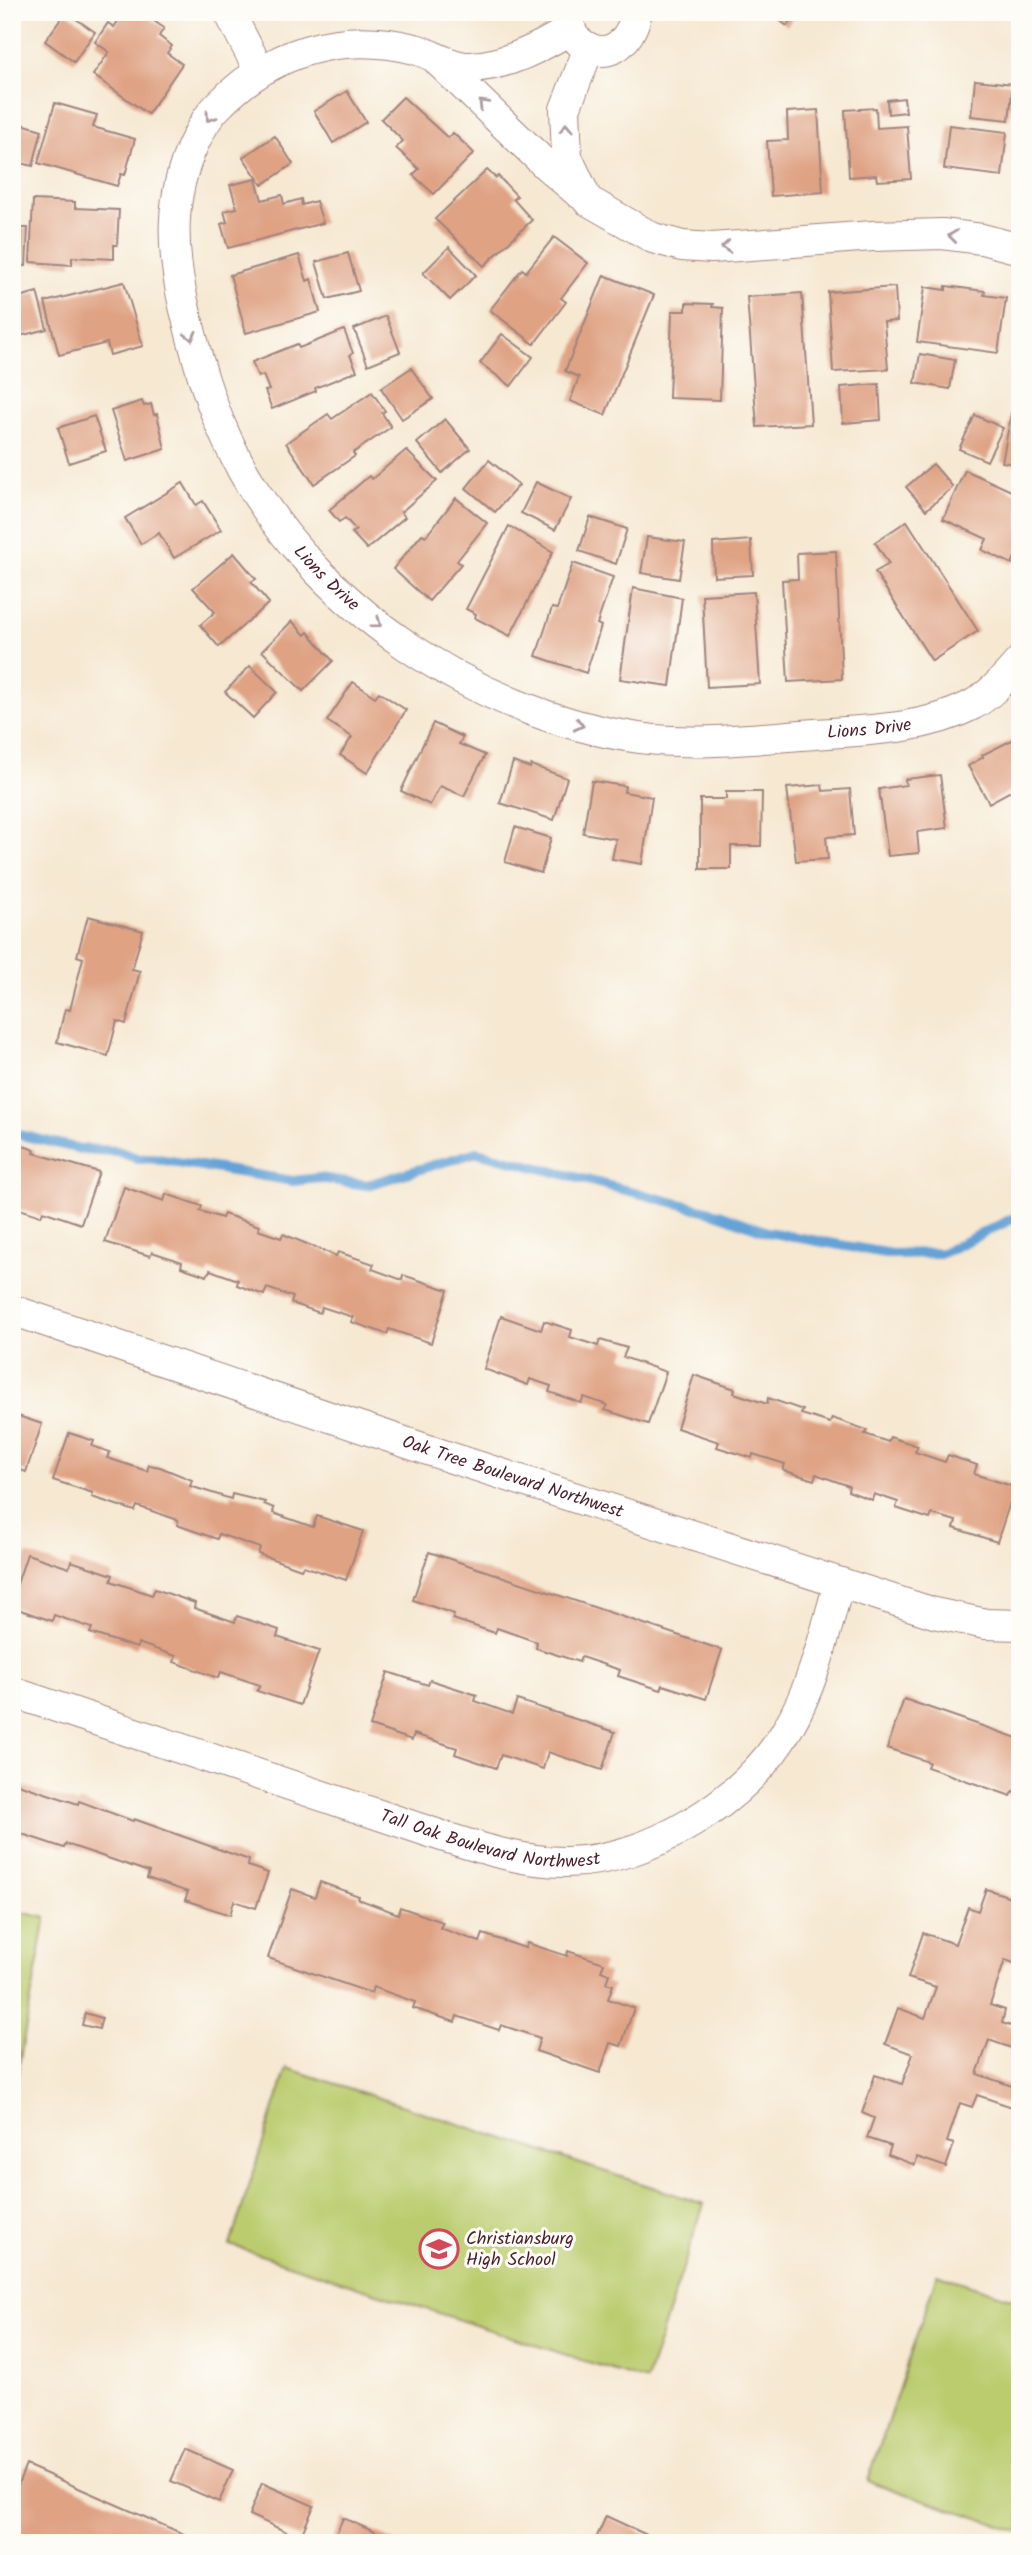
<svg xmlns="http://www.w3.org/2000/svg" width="1032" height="2555" viewBox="0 0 1032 2555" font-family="Kalam,sans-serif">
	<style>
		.green { fill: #bbcc6e; stroke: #82764c; stroke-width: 2 }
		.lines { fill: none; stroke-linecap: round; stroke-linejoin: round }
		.stream { stroke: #65a2d6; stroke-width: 10 }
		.building { fill: #dfa283 }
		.street-casing { stroke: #a0847e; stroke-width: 32 }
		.street { stroke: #fff; stroke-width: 30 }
		.oneway { stroke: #ae9aa0 }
		.labels { text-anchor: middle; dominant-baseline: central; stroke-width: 6; stroke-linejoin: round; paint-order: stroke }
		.street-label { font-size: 18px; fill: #4a1f2b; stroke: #fdfcf7 }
		.poi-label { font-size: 18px; fill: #4a1f2b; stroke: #fdfcf7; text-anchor: start }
	</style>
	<rect width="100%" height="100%" fill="#fdfcf7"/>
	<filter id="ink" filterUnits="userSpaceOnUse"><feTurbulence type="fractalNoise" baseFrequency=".0143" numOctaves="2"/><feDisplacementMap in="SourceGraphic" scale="14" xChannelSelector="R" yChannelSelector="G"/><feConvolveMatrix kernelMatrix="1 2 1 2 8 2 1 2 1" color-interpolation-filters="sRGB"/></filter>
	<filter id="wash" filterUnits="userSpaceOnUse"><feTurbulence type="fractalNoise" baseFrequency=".00686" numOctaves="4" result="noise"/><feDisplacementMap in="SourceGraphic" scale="28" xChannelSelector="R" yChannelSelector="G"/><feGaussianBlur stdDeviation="1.57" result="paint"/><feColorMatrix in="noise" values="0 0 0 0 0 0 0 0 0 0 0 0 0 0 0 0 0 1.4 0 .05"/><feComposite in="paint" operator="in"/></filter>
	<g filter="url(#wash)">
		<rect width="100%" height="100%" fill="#f6e8d1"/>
		<g class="green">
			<path d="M12,1910L46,1918L12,2102Z"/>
			<path d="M287,2068L704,2204L646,2381L230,2245Z"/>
			<path d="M937,2274L1020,2301V2532L868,2481Z"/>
		</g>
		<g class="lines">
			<path class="stream" d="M12,1133L80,1149L117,1151L139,1159L152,1158L293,1181L319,1178L367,1185L477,1152L719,1214L767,1232L891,1254L942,1253L1020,1215"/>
		</g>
		<g id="blocks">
			<g class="building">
				<path d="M66,12L95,32L74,62L45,41Z"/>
				<path d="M124,12H141L164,28L159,36L172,46L167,53L182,64L148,114L93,75L109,52L95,42L108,23L114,27Z"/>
				<path d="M769,12H797L787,26Z"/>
				<path d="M975,80L1013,84L1009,120L971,116Z"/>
				<path d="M347,91L366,122L333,143L314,111Z"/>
				<path d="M403,97L448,138L453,133L474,153L434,194L413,175L419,169L396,148L403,141L381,119Z"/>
				<path d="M904,98L906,112L888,114L887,100Z"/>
				<path d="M55,103L97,115L93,127L135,139L125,175L121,174L117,186L38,163Z"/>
				<path d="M876,108L877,128L907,126L911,179L877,181L876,175L849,177L845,110Z"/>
				<path d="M818,110L823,192L771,196L767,141L788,140L787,112Z"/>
				<path d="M12,121L42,130L33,166L12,161Z"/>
				<path d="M949,125L1007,132L1002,176L944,169Z"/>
				<path d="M275,136L293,164L262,185L243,157Z"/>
				<path d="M487,170L496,178L498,176L517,196L513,199L532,220L484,266L435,219Z"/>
				<path d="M256,179L262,200L282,195L284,204L301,199L302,205L316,201L323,223L228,248L221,224L227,222L224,211L237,208L230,185Z"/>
				<path d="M33,200L75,202V208L119,210L117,245H114V259L72,257V265L30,262Z"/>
				<path d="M12,228H28L26,266L12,265Z"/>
				<path d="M554,237L588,263L561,298L566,302L534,344L490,310L522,269L526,272Z"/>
				<path d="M449,247L476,275L450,300L423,273Z"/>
				<path d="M348,253L359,291L327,299L316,262Z"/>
				<path d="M299,255L307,281L311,279L320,312L246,333L230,275Z"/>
				<path d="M604,275L654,295L605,415L570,401L579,377L565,371Z"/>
				<path d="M124,282L143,346L110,355L107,343L59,355L45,302Z"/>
				<path d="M946,286L985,291L984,295L1006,298L998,353L917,342L925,287L946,290Z"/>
				<path d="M895,287L897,321L884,322L888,369L833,372L828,292Z"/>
				<path d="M37,292L47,329L12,338V299Z"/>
				<path d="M802,293L811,424L757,427L747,297Z"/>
				<path d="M686,303L713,304L712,307L723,308L720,400L669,398L672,311H686Z"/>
				<path d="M386,316L400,352L368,365L354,329Z"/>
				<path d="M344,330L353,353L350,355L357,371L315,388L316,391L272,409L265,391L269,390L263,375L258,377L252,362L297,344L299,348Z"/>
				<path d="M502,334L533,357L511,386L480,363Z"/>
				<path d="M920,354L955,360L950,389L915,383Z"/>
				<path d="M411,368L433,399L402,419L381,388Z"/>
				<path d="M879,384L881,420L843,423L841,387Z"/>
				<path d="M1017,384L1020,385V465L1002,462Z"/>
				<path d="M372,392L385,411L382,413L391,427L353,453L355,456L314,484L286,443L328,414L332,419Z"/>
				<path d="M142,401L144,406L151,404L154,415L157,414L165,449L127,461L111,411Z"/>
				<path d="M975,415L1003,428L987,461L959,449Z"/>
				<path d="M94,416L106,451L69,463L58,428Z"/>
				<path d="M445,419L470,449L442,473L417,443Z"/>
				<path d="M406,450L437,481L401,512L405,517L367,549L352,533L356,530L345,518L339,522L329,510L369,476L372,479Z"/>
				<path d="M489,460L519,485L495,512L466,488Z"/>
				<path d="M933,464L953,487L926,510L906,487Z"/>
				<path d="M965,470L1020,495V546L1012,564L982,550L987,539L943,519Z"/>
				<path d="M536,482L571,499L555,530L521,513Z"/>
				<path d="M183,483L196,505L203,501L221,530L174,558L159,533L141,544L125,518Z"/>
				<path d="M456,498L487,523L457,561L461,564L429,601L393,569L422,534L426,536Z"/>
				<path d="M590,517L627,529L616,564L579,551Z"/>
				<path d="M907,521L978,631L932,661L875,572L889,564L875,542Z"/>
				<path d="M509,526L553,552L510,636L475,618L476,614L466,609Z"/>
				<path d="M647,537L685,542L679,579L641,573Z"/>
				<path d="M751,540L753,575L714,577L713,543Z"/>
				<path d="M836,551L842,679L788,682L782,580L798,579L797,553Z"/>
				<path d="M234,553L256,579L251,582L269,603L219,647L200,625L215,612L193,588Z"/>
				<path d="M573,563L613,577L597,624L601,626L586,673L536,656L552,608L557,609Z"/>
				<path d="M633,588L682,598L670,686L620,679Z"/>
				<path d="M754,592L760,684L707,687L702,595Z"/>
				<path d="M292,621L305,635L308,632L333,661L303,691L262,651Z"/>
				<path d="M250,666L277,692L253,718L225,692Z"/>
				<path d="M353,682L375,697L379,692L406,710L367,773L340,755L352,737L327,721Z"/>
				<path d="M433,723L463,737L459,744L485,755L464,796L440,786L430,805L401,791Z"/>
				<path d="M1018,737L1020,786L989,803L968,766L983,757L982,755Z"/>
				<path d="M513,762L530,768L531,765L567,778L554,820L500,803Z"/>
				<path d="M940,775L947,828L917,832L919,853L888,856L879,789L906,785L905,779Z"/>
				<path d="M592,781L625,786L624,792L652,797L642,864L612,859L616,839L583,833Z"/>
				<path d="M822,785L823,791L850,789L854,835L826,837L828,859L796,861L787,788Z"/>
				<path d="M726,792H762L761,846H731V869H700V799H726Z"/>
				<path d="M515,827L551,838L541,873L505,862Z"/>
				<path d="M88,916L143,931L132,969L140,971L126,1024L117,1021L108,1056L57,1042L65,1009L70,1010L83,958L77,956Z"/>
				<path d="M12,1142L35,1150L34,1153L99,1172L81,1224L43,1211L41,1216L13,1207L15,1201L12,1200Z"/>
				<path d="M124,1187L164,1201L166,1194L202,1206L200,1211L222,1218L224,1214L259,1226L258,1230L281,1238L283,1234L336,1256L338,1252L374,1264L372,1269L402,1280L403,1275L448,1290L431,1343L389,1329L387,1334L351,1322L353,1317L322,1307L320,1313L291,1303L293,1297L267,1288L264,1295L237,1285L238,1280L210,1270L207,1276L181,1267L182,1262L152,1252L150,1256L105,1242Z"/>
				<path d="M501,1316L541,1330L544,1321L572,1330L570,1337L598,1346L600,1340L627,1348L623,1357L666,1372L648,1424L605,1410L607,1405L584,1397L581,1403L549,1392L551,1386L530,1379L528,1385L484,1369Z"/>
				<path d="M694,1375L735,1389L734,1393L767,1404L768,1398L803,1410L801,1414L830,1423L832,1418L867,1430L865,1434L888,1442L890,1437L918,1446L915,1452L945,1462L948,1455L977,1465L974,1474L1015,1487L997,1542L954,1528L956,1521L932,1514L930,1519L896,1508L898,1502L874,1494L872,1500L848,1491L849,1486L816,1474L814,1480L783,1470L785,1464L753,1454L752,1458L717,1447L719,1442L677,1428Z"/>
				<path d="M12,1414L42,1424L26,1472L12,1467Z"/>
				<path d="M69,1433L94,1441L92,1446L110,1452L107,1458L147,1471L149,1465L160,1467L192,1480L190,1486L231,1499L232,1494L265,1502L264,1504L274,1508L273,1513L313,1527L317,1516L363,1531L346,1580L303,1566L301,1569L258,1554L260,1548L219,1534L217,1539L177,1525L178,1520L137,1506L135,1511L92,1497L93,1493L53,1480Z"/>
				<path d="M429,1552L722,1650L706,1699L663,1685L661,1690L618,1676L620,1670L581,1657L579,1662L536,1648L537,1642L497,1628L495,1633L453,1619L454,1614L413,1600Z"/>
				<path d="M27,1554L69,1568L71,1561L113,1575L111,1581L152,1595L155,1589L195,1603L194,1608L235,1622L237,1616L279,1630L277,1637L319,1651L300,1705L257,1691L260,1685L221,1672L218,1678L174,1662L176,1656L138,1643L137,1648L90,1633L92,1628L54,1615L52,1621L12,1607V1599Z"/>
				<path d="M388,1672L428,1685L430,1680L477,1695L475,1701L512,1714L517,1700L615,1732L602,1770L548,1752L543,1769L501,1755L496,1768L455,1754L457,1748L414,1734L412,1740L370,1726Z"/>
				<path d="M904,1699L1020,1739V1793L1013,1791L1011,1796L927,1767L929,1762L887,1748Z"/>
				<path d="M12,1782L78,1804L79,1801L133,1821L134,1819L249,1860L248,1866L268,1873L256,1908L234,1901L230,1915L185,1900L188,1892L147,1878L149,1872L66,1844L64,1848L22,1834L19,1842L12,1839Z"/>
				<path d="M320,1882L359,1896L358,1899L398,1914L400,1907L443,1922L440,1928L480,1942L483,1934L525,1948L527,1943L567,1956L568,1951L604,1963L601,1971L609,1974L606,1983L613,1985L608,1999L634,2008L621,2046L610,2043L600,2073L536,2051L540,2038L501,2025L499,2030L457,2016L455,2022L413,2008L415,2002L373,1987L371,1993L268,1958L292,1889L315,1897Z"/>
				<path d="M986,1889L1020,1900V1965L1005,1960L990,2005L1005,2010L1002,2023L1020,2029V2051L989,2040L977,2074L1018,2088L1012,2107L977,2095L972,2107L960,2103L947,2142L954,2144L946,2167L917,2157L915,2165L888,2155L891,2146L867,2138L874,2118L862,2113L875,2075L902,2084L913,2054L885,2044L898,2008L925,2018L936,1987L908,1978L923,1933L955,1944L968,1907L978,1911Z"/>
				<path d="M85,2013L102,2018L99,2029L82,2025Z"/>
				<path d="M185,2449L233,2470L219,2502L171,2481Z"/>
				<path d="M26,2465L204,2543H12V2498Z"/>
				<path d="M262,2483L314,2506L300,2538L249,2515Z"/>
				<path d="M606,2516L664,2543H594Z"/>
				<path d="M343,2518L395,2541L394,2543H332Z"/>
			</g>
		</g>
	</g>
	<g filter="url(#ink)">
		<use href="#blocks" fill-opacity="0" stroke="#a0847e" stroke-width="2"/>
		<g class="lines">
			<g class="street-casing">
				<g id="street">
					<path d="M229,12L259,70"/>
					<path id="s1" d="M571,29C541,47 506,66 470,67C452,68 432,54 415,49C339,30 270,52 217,107C207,117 200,130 194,143C169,196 171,249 184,306C197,359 210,408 235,456C309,604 477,715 639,738C697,746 757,738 815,734C866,730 923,730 970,706C990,696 1005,678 1020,661"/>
					<path d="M575,38C604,66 630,45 637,12"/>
					<path d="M589,48L565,109L567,157L587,200L653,238L682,246L712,248L873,236L942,234L982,239L1020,249"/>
					<path d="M439,62L546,165L579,193"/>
					<path id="s2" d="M12,1310L452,1458L934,1613L986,1624L1020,1625"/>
					<path id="s3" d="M12,1692L445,1837C484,1849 523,1862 564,1862C647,1863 748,1800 788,1728C814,1684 825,1632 839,1583"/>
				</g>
			</g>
			<use href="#street" class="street"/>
		</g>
		<defs><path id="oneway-chevron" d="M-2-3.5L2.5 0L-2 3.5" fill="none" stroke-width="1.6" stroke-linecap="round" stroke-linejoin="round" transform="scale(1.75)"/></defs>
		<g class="oneway">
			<use href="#oneway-chevron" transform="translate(483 104) rotate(-134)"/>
			<use href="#oneway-chevron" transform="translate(210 117) rotate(125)"/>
			<use href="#oneway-chevron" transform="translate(566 128) rotate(-92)"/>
			<use href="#oneway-chevron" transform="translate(953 236) rotate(-173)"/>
			<use href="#oneway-chevron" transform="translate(726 247) rotate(175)"/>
			<use href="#oneway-chevron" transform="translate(191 336) rotate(77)"/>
			<use href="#oneway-chevron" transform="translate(377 623) rotate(36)"/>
			<use href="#oneway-chevron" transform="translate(579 725) rotate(14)"/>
		</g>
	</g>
	<defs>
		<g id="school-ring" transform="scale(2.0125)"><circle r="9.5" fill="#fdfcf7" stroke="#d1495b" stroke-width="1.5"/><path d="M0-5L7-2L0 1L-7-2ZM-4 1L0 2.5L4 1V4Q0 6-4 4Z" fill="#d1495b"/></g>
	</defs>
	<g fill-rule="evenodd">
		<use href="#school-ring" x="439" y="2249"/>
	</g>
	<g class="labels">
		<g class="street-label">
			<text stroke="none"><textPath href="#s1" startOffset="906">Lions Drive</textPath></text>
			<text stroke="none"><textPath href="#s1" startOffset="1494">Lions Drive</textPath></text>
			<text stroke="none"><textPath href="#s2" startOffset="528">Oak Tree Boulevard Northwest</textPath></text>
			<text stroke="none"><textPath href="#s3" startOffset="502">Tall Oak Boulevard Northwest</textPath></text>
		</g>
		<g class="poi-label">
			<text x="466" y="2239">Christiansburg<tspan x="466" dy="21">High School</tspan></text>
		</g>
	</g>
	<rect width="1032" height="2555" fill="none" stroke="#fdfcf7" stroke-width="42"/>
</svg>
